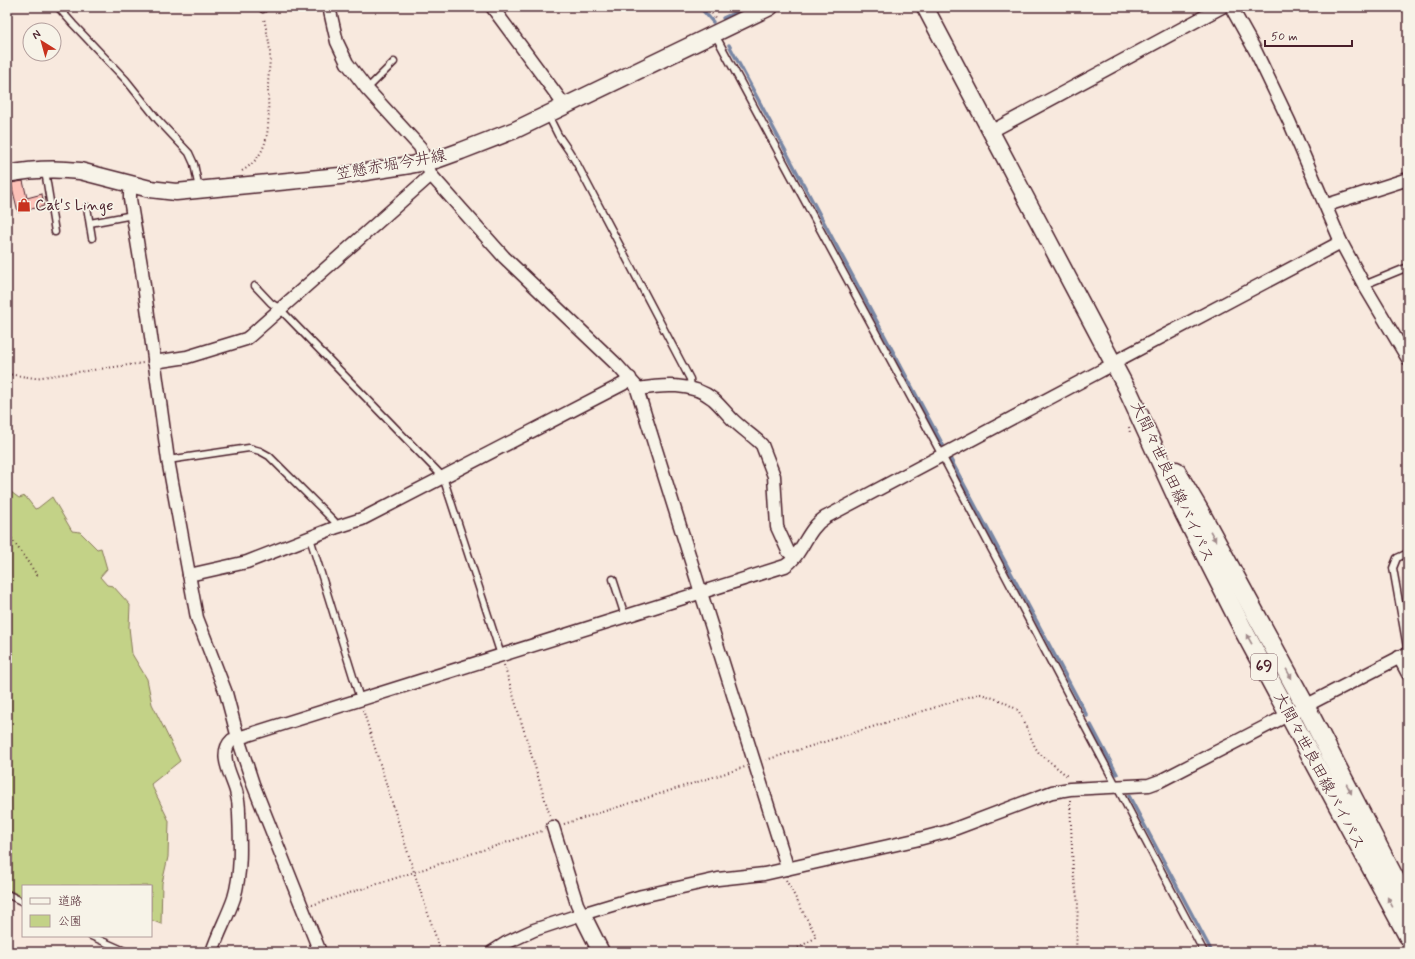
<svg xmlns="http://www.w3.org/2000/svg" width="1415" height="959" viewBox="0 0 1415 959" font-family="Mynerve,'Klee One',sans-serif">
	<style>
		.green { fill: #c3d287; stroke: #867859 }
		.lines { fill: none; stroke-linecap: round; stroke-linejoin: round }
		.stream { stroke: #7886a4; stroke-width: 3.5 }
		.building { fill: #fdc1b8; stroke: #4a1f2b }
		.lane-casing { stroke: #4a1f2b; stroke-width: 9 }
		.street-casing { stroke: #4a1f2b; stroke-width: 15 }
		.secondary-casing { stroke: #4a1f2b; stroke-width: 19 }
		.primary-casing { stroke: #4a1f2b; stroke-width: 21 }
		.path { stroke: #4a1f2b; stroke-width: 2; stroke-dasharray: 1 3; stroke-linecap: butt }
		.lane { stroke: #f7f3e8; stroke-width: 6 }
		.street { stroke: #f7f3e8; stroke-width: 12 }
		.secondary { stroke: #f7f3e8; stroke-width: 16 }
		.primary { stroke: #f7f3e8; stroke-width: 18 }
		.oneway { fill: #a0898a }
		.labels { text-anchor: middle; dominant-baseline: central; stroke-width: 3.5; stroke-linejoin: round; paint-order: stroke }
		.shield { fill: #f7f3e8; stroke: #7e5f64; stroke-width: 1 }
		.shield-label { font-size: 15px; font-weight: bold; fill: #4a1f2b }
		.street-label { font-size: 16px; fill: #4a1f2b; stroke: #f7f3e8 }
		.poi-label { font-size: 16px; fill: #4a1f2b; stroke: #f7f3e8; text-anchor: start }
	</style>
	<rect width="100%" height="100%" fill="#f8e9de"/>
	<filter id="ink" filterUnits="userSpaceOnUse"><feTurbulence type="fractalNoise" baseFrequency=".025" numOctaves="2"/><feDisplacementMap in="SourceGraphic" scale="8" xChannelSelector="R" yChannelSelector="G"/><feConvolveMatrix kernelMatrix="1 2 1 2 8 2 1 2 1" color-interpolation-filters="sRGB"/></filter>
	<g filter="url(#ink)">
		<path class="green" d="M7,489L19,498L25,496L35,509L38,508L52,497L72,531L80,532L97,549L101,548L107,569L100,577L107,585L113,586L130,605L129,627L132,654L147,679L152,704L180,761L151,784L169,821L168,857L162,883L161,924L151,920V886H23V897L7,889Z"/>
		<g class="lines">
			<g class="stream">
				<path d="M700,7L713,22"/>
				<path d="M723,18L747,7"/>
				<path d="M729,45L943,445"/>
				<path d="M951,460L1087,716"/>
				<path d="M1091,725L1117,774"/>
				<path d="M1129,796L1212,952"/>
			</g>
		</g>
		<path class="building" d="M23,181L27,198L42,194L44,206L18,212L11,183Z"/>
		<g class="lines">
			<g class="lane-casing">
				<g id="lane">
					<path d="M58,7L73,24L126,80L158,120L189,153L194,164L199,189"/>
					<path d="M262,7L263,9"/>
					<path d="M714,34L719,42L937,446L1204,952"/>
					<path d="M367,89L394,62"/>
					<path d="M548,115L558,135L569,151L577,164L690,379L691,388"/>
					<path d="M46,170V177L55,232"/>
					<path d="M87,207L92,238"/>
					<path d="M90,223L133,215"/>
					<path d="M1364,285L1408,267"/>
					<path d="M255,286L271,303L280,309L443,477L501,655"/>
					<path d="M168,460L249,448L260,451L269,456L334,521L337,527"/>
					<path d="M310,538L360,699"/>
					<path d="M613,579L625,616"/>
					<path d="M1408,653L1393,568L1397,558L1408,553"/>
					<path d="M7,894L23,902"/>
					<path d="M91,936L127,952"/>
				</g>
			</g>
			<g class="street-casing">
				<g id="street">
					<path d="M329,7L337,42L347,63L367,89L420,147L431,175L504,257L616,364L636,386L785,860L787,869"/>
					<path d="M492,7L565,106"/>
					<path d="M1231,7L1255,50L1289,121L1341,242L1364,285L1408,359"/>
					<path d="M990,132L1222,7"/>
					<path d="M132,184L130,193V199L142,271L168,460L197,618L226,693L238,738L253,784L320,952"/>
					<path d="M1327,205L1408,179"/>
					<path d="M154,362L187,357L246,339L250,336L431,175"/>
					<path d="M638,389C662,385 692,382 713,399C720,405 726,413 732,419C740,427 750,434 758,441L762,445L774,476L777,527L788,551L794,557"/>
					<path d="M189,575L247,562L337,527L362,519L623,384L630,378"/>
					<path d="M1399,657L1408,674"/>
					<path d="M553,827L577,904L582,914"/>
					<path d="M212,952C218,933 228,916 234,898C242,871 240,840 239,813C239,805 238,798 236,791C232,776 217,754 232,740L785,566C802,556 806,529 826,517L1108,367L1120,359L1341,242"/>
					<path d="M492,952L506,943L534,930L582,914L642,896L718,879L764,874L915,840L949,831L1052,792L1070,789L1149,785L1160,781L1408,653"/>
				</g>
			</g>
			<g class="secondary-casing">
				<g id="secondary">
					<path d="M925,7L1129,393"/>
					<path d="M7,174C32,169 55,168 80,171L150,189L176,192L340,176L410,165L436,160L461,151L515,130L770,7"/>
					<path d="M582,914L601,952"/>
				</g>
			</g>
			<g class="primary-casing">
				<g id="primary">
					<path d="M1129,393L1184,513L1245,633L1408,936"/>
					<path d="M1176,471L1199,510L1305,705L1408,904"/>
				</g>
			</g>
			<g class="path">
				<path d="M707,7L716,19"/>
				<path d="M242,171C274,152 268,120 268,88C268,77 270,66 270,54C270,42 266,30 264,18"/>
				<path d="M7,374L35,378L143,363"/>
				<path d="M7,418L11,420"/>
				<path d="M1129,427L1130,433"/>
				<path d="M7,532L39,578"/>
				<path d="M504,665L550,816"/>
				<path d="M363,710L414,872L441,952"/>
				<path d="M766,760L975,695L981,694L1002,701L1018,710L1022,717L1035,747L1039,753L1066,775L1068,778"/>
				<path d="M1070,800L1073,872L1078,903L1076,952"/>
				<path d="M564,824L745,767"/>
				<path d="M786,880L815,934V938L791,952"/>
				<path d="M312,905L542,831"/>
			</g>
			<use href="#lane" class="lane"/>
			<use href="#street" class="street"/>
			<use href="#secondary" class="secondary"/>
			<use href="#primary" class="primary"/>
		</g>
		<defs><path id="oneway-solid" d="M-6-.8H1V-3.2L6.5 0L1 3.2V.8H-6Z"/></defs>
		<g class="oneway">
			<use href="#oneway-solid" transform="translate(1213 536) rotate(61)"/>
			<use href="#oneway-solid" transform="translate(1249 639) rotate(-119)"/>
			<use href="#oneway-solid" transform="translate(1289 674) rotate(61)"/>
			<use href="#oneway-solid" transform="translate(1349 789) rotate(63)"/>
			<use href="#oneway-solid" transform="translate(1390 902) rotate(-118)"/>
		</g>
	</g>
	<defs>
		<g id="shop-bare" transform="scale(1.08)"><path d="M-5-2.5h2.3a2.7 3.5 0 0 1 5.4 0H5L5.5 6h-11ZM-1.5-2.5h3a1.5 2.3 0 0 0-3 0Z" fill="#c8321e" stroke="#f7f3e8" stroke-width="2.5" paint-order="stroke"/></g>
	</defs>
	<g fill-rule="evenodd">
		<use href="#shop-bare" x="24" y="205"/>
	</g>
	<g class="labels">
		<rect class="shield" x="1251" y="654" width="26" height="26" rx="3"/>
		<g class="shield-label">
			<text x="1264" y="667">69</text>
		</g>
		<g class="street-label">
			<text transform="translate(391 165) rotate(-10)">笠懸赤堀今井線</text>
			<text transform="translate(1172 482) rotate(65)">大間々世良田線バイパス</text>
			<text transform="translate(1319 771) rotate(62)">大間々世良田線バイパス</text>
		</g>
		<g class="poi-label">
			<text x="35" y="205">Cat's Linge</text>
		</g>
	</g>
	<rect width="1415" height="959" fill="none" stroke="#f7f3e8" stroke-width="24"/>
	<rect x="12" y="12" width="1391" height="935" fill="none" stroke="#4a1f2b" stroke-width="1.5" filter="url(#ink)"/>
	<rect x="22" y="885" width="130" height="52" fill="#f7f3e8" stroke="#b29e9c"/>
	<rect x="30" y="898" width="20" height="6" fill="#f7f3e8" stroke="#b29e9c"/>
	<text x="58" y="905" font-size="12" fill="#4a1f2b">道路</text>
	<rect x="30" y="915" width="20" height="12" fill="#c3d287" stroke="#b29e9c"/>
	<text x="58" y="925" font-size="12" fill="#4a1f2b">公園</text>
	<g transform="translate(42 42) rotate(323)"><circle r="19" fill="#f7f3e8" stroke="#b29e9c"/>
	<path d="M0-3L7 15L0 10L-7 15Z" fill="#c8321e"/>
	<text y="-6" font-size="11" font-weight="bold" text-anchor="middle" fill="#4a1f2b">N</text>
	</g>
	<path d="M1265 40v6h87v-6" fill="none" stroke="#4a1f2b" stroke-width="2"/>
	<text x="1271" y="40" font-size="12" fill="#4a1f2b" stroke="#f7f3e8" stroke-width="3" paint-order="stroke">50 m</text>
</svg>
